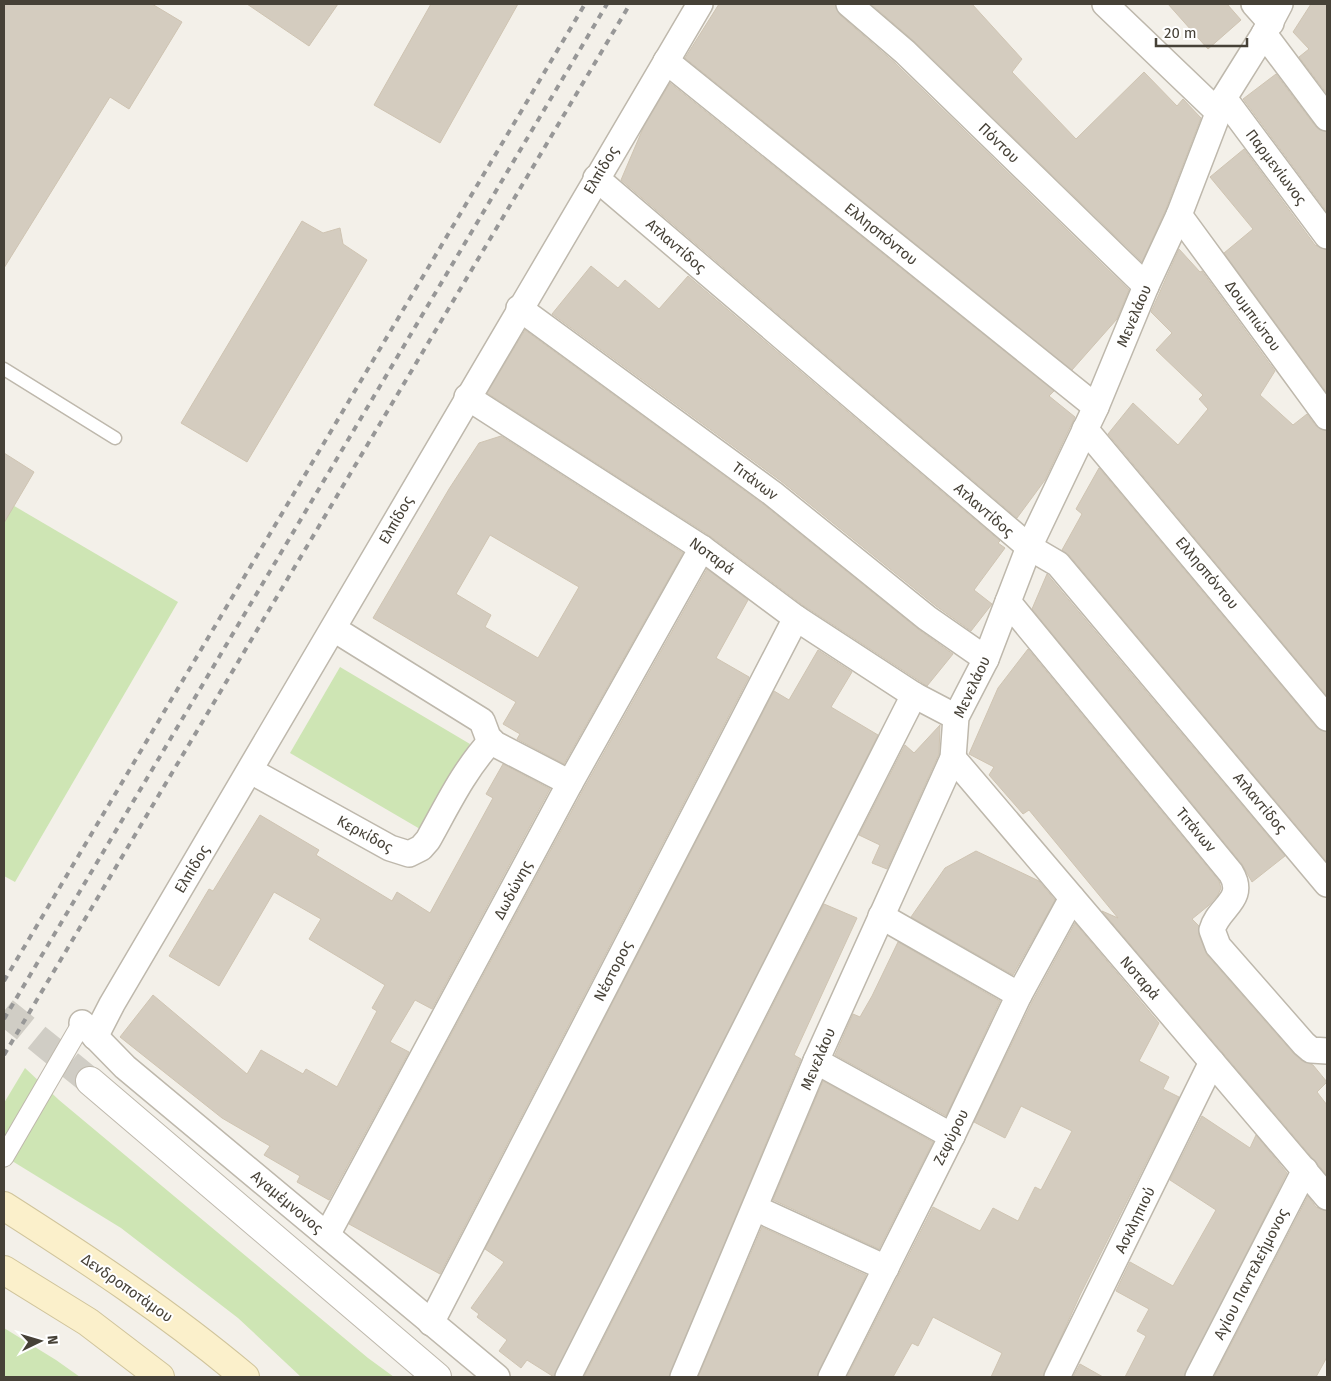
<svg xmlns="http://www.w3.org/2000/svg" width="1331" height="1381" viewBox="0 0 1331 1381" font-family="'Fira Sans',sans-serif">
	<style>
		.green { fill: #cee5b4 }
		.building { fill: #d4ccbf; stroke: #cfc4b2; fill-rule: evenodd }
		.lines { fill: none; stroke-linecap: round; stroke-linejoin: round }
		.tertiary-tunnel { stroke: #d0cdc5; stroke-width: 28; stroke-dasharray: 28 14; stroke-linecap: butt }
		.service-casing { stroke: #beb8ac; stroke-width: 15 }
		.pedestrian-casing { stroke: #beb8ac; stroke-width: 21 }
		.minor-casing { stroke: #beb8ac; stroke-width: 28 }
		.tertiary-casing { stroke: #beb8ac; stroke-width: 30 }
		.secondary-casing { stroke: #d0c49b; stroke-width: 30 }
		.service { stroke: #fff; stroke-width: 12 }
		.pedestrian { stroke: #fff; stroke-width: 19 }
		.minor { stroke: #fff; stroke-width: 25 }
		.tertiary { stroke: #fff; stroke-width: 28 }
		.secondary { stroke: #fbf0cb; stroke-width: 28 }
		.rail { stroke: #979797; stroke-width: 4; stroke-dasharray: 6 6; stroke-linecap: butt }
		.labels { text-anchor: middle; dominant-baseline: central; stroke-width: 4; stroke-linejoin: round; paint-order: stroke }
		.street-label { font-size: 15px; fill: #464137; stroke: #fff }
	</style>
	<rect width="100%" height="100%" fill="#f3f0e9"/>
	<g class="green">
		<path d="M4,500L178,602L15,882L4,876Z"/>
		<path d="M340,667L470,744L420,829L290,753Z"/>
		<path d="M25,1068L59,1100L368,1358L394,1377H301L238,1318L121,1228L4,1156V1103Z"/>
		<path d="M4,1328L56,1360L80,1377H4Z"/>
	</g>
	<g class="building">
		<path d="M4,4H152L182,22L129,109L110,97L4,268Z"/>
		<path d="M247,4H338L309,46Z"/>
		<path d="M431,4H518L440,143L374,105Z"/>
		<path d="M719,4H835L840,15L895,63L1129,290L1117,319L1072,370L685,58Z"/>
		<path d="M871,4H972L1022,59L1012,72L1076,139L1144,72L1177,106L1183,99L1201,118L1166,209L1142,262L915,42Z"/>
		<path d="M1168,4H1227L1241,20L1208,49Z"/>
		<path d="M1311,4H1327V94L1299,57L1309,49L1293,32Z"/>
		<path d="M1276,74L1316,127L1327,132V212L1243,99Z"/>
		<path d="M670,83L1054,391L1049,396L1075,417L1045,480L1017,518L621,180L644,126Z"/>
		<path d="M1244,149L1315,245L1327,250V393L1224,253L1253,229L1210,177Z"/>
		<path d="M302,221L323,233L340,228L343,244L367,260L247,462L181,423Z"/>
		<path d="M1179,249L1200,272L1202,271L1275,371L1260,395L1293,425L1307,414L1316,426L1327,431V696L1108,434L1133,403L1178,445L1208,409L1199,399L1203,395L1156,350L1172,333L1151,312Z"/>
		<path d="M591,266L618,288L625,280L659,309L688,276L1000,541L998,543L1005,548L974,590L992,604L971,631L936,606L781,481L552,314Z"/>
		<path d="M525,330L763,504L918,629L953,654L927,686L804,606L710,536L487,393Z"/>
		<path d="M501,436L683,553L564,764L517,739L520,734L503,724L516,702L373,618L449,489L479,443ZM490,535L579,587L538,658L485,627L491,615L456,594Z"/>
		<path d="M4,453L34,472L4,523Z"/>
		<path d="M1099,468L1316,727L1327,732V862L1069,555L1062,550L1082,514L1076,509Z"/>
		<path d="M707,569L748,600L716,658L749,677L440,1274L349,1224L583,790Z"/>
		<path d="M1047,574L1285,856L1252,882L1242,864L1032,609Z"/>
		<path d="M1028,649L1219,881L1221,888L1218,895L1208,906L1192,919L1199,926V935L1207,955L1293,1053L1302,1061L1313,1065L1327,1082L1317,1092L1327,1105V1175L1102,911L1118,918L1029,810L1023,814L989,775L994,767L969,754L998,688Z"/>
		<path d="M818,650L852,672L831,707L878,735L554,1377L527,1360L521,1368L499,1351L507,1340L477,1317L479,1314L471,1308L504,1262L485,1249L774,691L789,700Z"/>
		<path d="M940,725L939,754L887,869L872,863L880,845L859,835L905,745L914,753Z"/>
		<path d="M503,764L550,789L432,1009L415,1000L390,1042L409,1052L329,1200L297,1182L300,1176L264,1155L270,1146L222,1118L120,1037L153,995L247,1074L261,1050L303,1074L306,1069L337,1087L377,1011L372,1008L385,985L309,939L321,919L274,892L219,986L169,956L209,889L213,891L260,815L319,850L316,855L392,901L397,892L430,913L493,798L486,794Z"/>
		<path d="M976,851L1039,881L1055,900L1013,975L911,917L945,868Z"/>
		<path d="M824,904L857,918L794,1055L801,1059L669,1377H584Z"/>
		<path d="M1075,923L1159,1023L1139,1061L1169,1077L1163,1089L1179,1097L1080,1295L1043,1377H991L1002,1353L933,1317L918,1346L912,1343L893,1377H847L933,1207L980,1231L993,1208L1018,1221L1035,1187L1041,1190L1072,1131L1021,1106L1005,1138L974,1122L1032,1002Z"/>
		<path d="M898,942L1000,1001L946,1116L835,1055L853,1014L860,1017L872,996Z"/>
		<path d="M823,1081L933,1142L879,1249L773,1200Z"/>
		<path d="M1202,1116L1250,1148L1256,1135L1287,1173L1184,1377H1125L1146,1336L1137,1331L1149,1309L1116,1291L1130,1262L1173,1286L1216,1210L1170,1180Z"/>
		<path d="M1308,1196L1316,1207L1327,1211V1357L1316,1377H1214Z"/>
		<path d="M762,1227L866,1275L817,1377H698Z"/>
		<path d="M1080,1364L1103,1377H1073Z"/>
	</g>
	<g class="lines">
		<path class="tertiary-tunnel" d="M4,1011L90,1081"/>
		<g class="service-casing">
			<path id="service" d="M4,369L115,438"/>
		</g>
		<g class="pedestrian-casing">
			<path id="pedestrian" d="M4,1157L82,1023"/>
		</g>
		<g class="minor-casing">
			<g id="minor">
				<path d="M849,4L905,52L1146,286"/>
				<path d="M1105,4L1218,112"/>
				<path d="M1254,4L1271,23"/>
				<path d="M1264,34L1327,118"/>
				<path d="M666,61L1096,407"/>
				<path d="M1224,98L1327,236"/>
				<path d="M596,178L1029,547L1058,564L1327,884"/>
				<path d="M1179,215L1327,417"/>
				<path d="M519,308L772,493L927,618L986,659"/>
				<path d="M467,397L702,548L796,618L914,695L956,717"/>
				<path d="M1085,429L1327,718"/>
				<path d="M1008,602L1231,873C1247,900 1218,907 1212,930L1218,946L1304,1044L1311,1050L1327,1051"/>
				<path d="M334,629L482,721L488,737L495,744L570,783"/>
				<path d="M953,758L1327,1197"/>
				<path d="M251,771L390,848L409,854L421,848L428,840C447,806 464,770 491,741"/>
				<path d="M881,916L1019,995"/>
				<path d="M82,1023L125,1067L497,1377"/>
				<path d="M95,1037L112,1004C310,671 502,335 700,4"/>
				<path d="M816,1061L952,1136"/>
				<path d="M755,1208L886,1268"/>
				<path d="M327,1235L570,783L702,548"/>
				<path d="M431,1323L796,618"/>
				<path d="M568,1377L914,695"/>
				<path d="M683,1377L816,1061L953,758L956,717L986,659L1029,547L1096,407L1146,286L1179,215L1224,98L1264,34L1280,4"/>
				<path d="M831,1377L952,1136L1019,995L1072,898"/>
				<path d="M1057,1377L1212,1062"/>
				<path d="M1198,1377L1305,1170"/>
			</g>
		</g>
		<g class="tertiary-casing">
			<path id="tertiary" d="M90,1081L437,1377"/>
		</g>
		<g class="secondary-casing">
			<g id="secondary">
				<path d="M4,1206C87,1259 169,1313 245,1377"/>
				<path d="M4,1270L88,1322L160,1377"/>
			</g>
		</g>
		<use href="#service" class="service"/>
		<use href="#pedestrian" class="pedestrian"/>
		<use href="#minor" class="minor"/>
		<use href="#tertiary" class="tertiary"/>
		<use href="#secondary" class="secondary"/>
		<g class="rail">
			<path d="M4,981L585,4"/>
			<path d="M4,1019L607,4"/>
			<path d="M4,1055L630,4"/>
		</g>
	</g>
	<g class="labels">
		<g class="street-label">
			<text transform="translate(999 143) rotate(44)">Πόντου</text>
			<text transform="translate(1276 167) rotate(53)">Παρμενίωνος</text>
			<text transform="translate(601 170) rotate(-59)">Ελπίδος</text>
			<text transform="translate(881 234) rotate(39)">Ελλησπόντου</text>
			<text transform="translate(676 246) rotate(41)">Ατλαντίδος</text>
			<text transform="translate(1134 316) rotate(-67)">Μενελάου</text>
			<text transform="translate(1253 316) rotate(54)">Δουμπιώτου</text>
			<text transform="translate(755 481) rotate(37)">Τιτάνων</text>
			<text transform="translate(984 510) rotate(41)">Ατλαντίδος</text>
			<text transform="translate(396 520) rotate(-60)">Ελπίδος</text>
			<text transform="translate(712 556) rotate(36)">Νοταρά</text>
			<text transform="translate(1207 573) rotate(50)">Ελλησπόντου</text>
			<text transform="translate(972 687) rotate(-65)">Μενελάου</text>
			<text transform="translate(1260 803) rotate(50)">Ατλαντίδος</text>
			<text transform="translate(1196 830) rotate(50)">Τιτάνων</text>
			<text transform="translate(365 834) rotate(28)">Κερκίδος</text>
			<text transform="translate(192 869) rotate(-59)">Ελπίδος</text>
			<text transform="translate(513 890) rotate(-62)">Δωδώνης</text>
			<text transform="translate(613 971) rotate(-63)">Νέστορος</text>
			<text transform="translate(1140 978) rotate(49)">Νοταρά</text>
			<text transform="translate(818 1059) rotate(-67)">Μενελάου</text>
			<text transform="translate(951 1137) rotate(-64)">Ζεφύρου</text>
			<text transform="translate(287 1202) rotate(40)">Αγαμέμνονος</text>
			<text transform="translate(1135 1220) rotate(-64)">Ασκληπιού</text>
			<text transform="translate(1251 1274) rotate(-63)">Αγίου Παντελεήμονος</text>
			<text transform="translate(127 1288) rotate(35)">Δενδροποτάμου</text>
		</g>
	</g>
	<rect width="1331" height="1381" fill="none" stroke="#464137" stroke-width="10"/>
	<g transform="translate(40 1341) rotate(85)" stroke="#ffffff" stroke-width="4" paint-order="stroke">
	<path d="M0-4L9 19L0 12L-9 19Z" fill="#464137"/>
	<text y="-8" font-size="14" font-weight="bold" text-anchor="middle" fill="#464137">N</text>
	</g>
	<path d="M1156 38v8h91v-8" fill="none" stroke="#464137" stroke-width="2.5"/>
	<text x="1164" y="38" font-size="15" fill="#464137" stroke="#ffffff" stroke-width="4" paint-order="stroke">20 m</text>
</svg>
